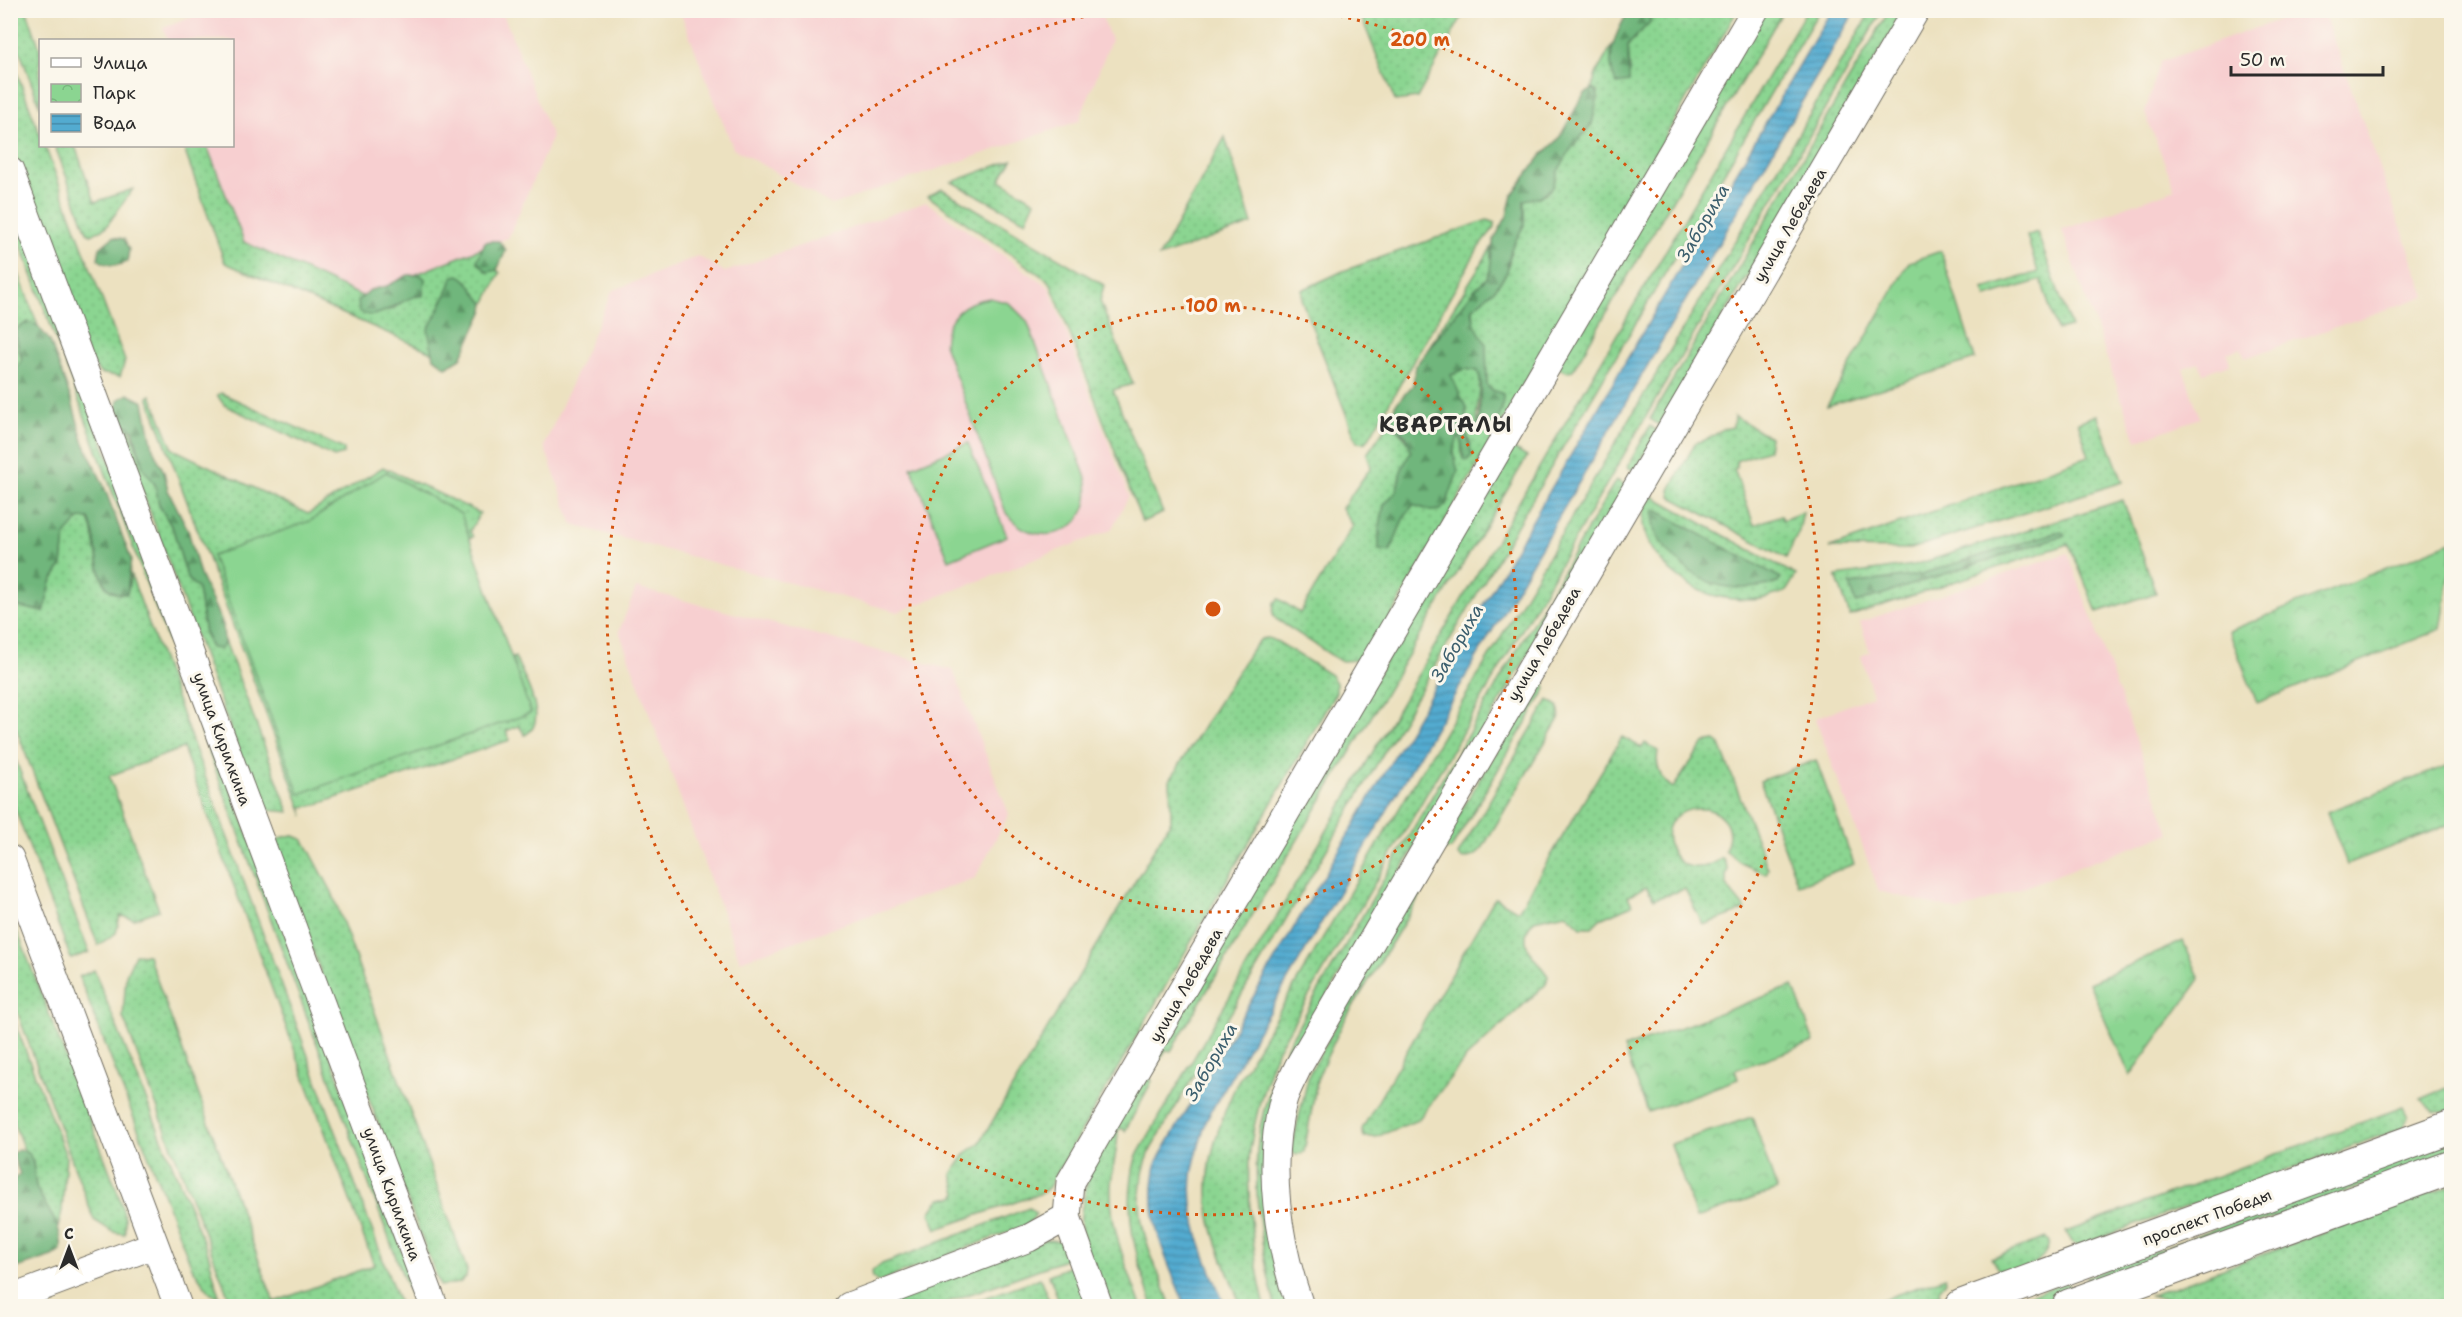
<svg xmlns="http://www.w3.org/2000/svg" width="2462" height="1317" viewBox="0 0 2462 1317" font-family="'Shantell Sans',sans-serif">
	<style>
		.built { fill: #f7cfd0 }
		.grass { fill: url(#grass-dots); stroke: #5b805e; stroke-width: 1.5 }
		.forest { fill: url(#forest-firs); stroke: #4e7053; stroke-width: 1.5 }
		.park { fill: url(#park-crowns); stroke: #5b805e; stroke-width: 1.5 }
		.pitch { fill: #8bd591; stroke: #5b805e; stroke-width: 1.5 }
		.water { fill: url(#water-rules); stroke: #3f6b7e; stroke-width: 1.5 }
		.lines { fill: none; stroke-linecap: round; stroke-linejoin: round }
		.minor-casing { stroke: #6f6b5f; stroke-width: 29 }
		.major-casing { stroke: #6f6b5f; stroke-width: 35 }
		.minor { stroke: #fff; stroke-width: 27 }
		.major { stroke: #fff; stroke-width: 33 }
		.ring { fill: none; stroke: #d5540f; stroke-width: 3; stroke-dasharray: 3 6 }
		.labels { text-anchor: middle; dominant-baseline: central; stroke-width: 6; stroke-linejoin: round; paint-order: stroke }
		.street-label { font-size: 16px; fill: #2b2b2b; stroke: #fbf7ec }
		.water-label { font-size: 18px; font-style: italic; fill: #3b5e6d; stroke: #fbf7ec }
		.district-label { font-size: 22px; font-weight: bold; letter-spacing: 1.5px; fill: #2b2b2b; stroke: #fbf7ec }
		.centre { fill: #d5540f; stroke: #fbf7ec; stroke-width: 3 }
		.ring-label { font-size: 18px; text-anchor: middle; font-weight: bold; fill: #d5540f; stroke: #fbf7ec; stroke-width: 6; stroke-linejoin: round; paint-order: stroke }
	</style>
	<defs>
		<pattern id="grass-dots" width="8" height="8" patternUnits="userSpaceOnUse" patternTransform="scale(1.5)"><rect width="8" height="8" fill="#8bd591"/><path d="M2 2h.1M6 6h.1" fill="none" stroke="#78b77d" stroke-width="1.8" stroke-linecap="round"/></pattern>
		<pattern id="forest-firs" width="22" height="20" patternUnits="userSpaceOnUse" patternTransform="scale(1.5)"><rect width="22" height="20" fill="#70b67b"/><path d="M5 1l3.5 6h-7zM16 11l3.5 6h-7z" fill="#5c9465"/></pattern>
		<pattern id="park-crowns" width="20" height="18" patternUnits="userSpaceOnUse" patternTransform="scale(1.5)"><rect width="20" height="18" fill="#8bd591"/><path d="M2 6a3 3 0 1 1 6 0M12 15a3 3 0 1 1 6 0" fill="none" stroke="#78b77d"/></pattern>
		<pattern id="water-rules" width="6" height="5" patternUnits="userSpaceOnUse" patternTransform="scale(1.5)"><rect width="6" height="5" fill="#53abd0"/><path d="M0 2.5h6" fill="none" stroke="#458ba9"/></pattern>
	</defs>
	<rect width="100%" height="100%" fill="#fbf7ec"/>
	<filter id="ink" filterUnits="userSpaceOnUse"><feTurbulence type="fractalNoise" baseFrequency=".0167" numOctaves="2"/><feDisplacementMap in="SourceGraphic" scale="12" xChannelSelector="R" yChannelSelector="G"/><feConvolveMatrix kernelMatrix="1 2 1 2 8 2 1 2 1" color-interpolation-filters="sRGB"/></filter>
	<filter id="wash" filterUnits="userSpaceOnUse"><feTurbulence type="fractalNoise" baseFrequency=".008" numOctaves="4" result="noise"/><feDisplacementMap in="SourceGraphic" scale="24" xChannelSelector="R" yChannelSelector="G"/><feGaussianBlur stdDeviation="1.35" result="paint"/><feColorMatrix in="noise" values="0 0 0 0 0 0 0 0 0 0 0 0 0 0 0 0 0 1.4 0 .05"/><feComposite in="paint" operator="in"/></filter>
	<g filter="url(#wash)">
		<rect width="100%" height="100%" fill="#ece1c0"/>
		<g class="built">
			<path d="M208,11H502L552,137L508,238L362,296L244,242L207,146H232V40H168L163,28Z"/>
			<path d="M680,11H1100L1111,40L1079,121L832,205L733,148Z"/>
			<path d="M2304,11H2323L2426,296L2245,358L2241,348L2227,353L2230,364L2203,373L2199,363L2183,368L2200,418L2136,441L2062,230L2175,189L2145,113L2160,62Z"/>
			<path d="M926,202L1049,287L1129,496L1111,530L898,612L573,525L544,446L612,291L698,256L725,272Z"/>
			<path d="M2068,553L2170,833L1960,911L1879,891L1815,718L1873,696L1861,656L1870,652L1860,622Z"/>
			<path d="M636,588L953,670L1009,814L975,878L740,961L619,631Z"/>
		</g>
		<g class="grass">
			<path d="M11,10L27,11L40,49V107L11,27Z"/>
			<path d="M1359,11H1465L1417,98L1395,101Z"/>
			<path d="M1650,11H1737L1371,651L1361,660L1340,661L1276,619L1273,614L1274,603L1279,599L1300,613L1353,526L1342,508L1371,467L1367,454L1391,419C1393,432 1410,435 1411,451L1401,471L1397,490L1384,505L1379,543L1392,548L1403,519L1413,505L1432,511L1448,501L1451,486L1457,475C1455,460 1451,452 1458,437L1461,438L1462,456L1471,445L1466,432V408L1450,375L1465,369L1478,371C1486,391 1469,416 1481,433C1500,428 1501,410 1503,394L1490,389L1487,385L1486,349L1474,323L1473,305L1496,288L1507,272L1511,249L1524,225V200L1547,193L1553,187L1557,173L1570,150L1592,124L1598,92L1594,89L1591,91L1596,74L1611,47L1612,70L1630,71L1628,45L1650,22Z"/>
			<path d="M1755,11H1783L1573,370L1568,372L1550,363Z"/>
			<path d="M1806,11H1819L1151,1149C1125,1210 1150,1249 1171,1306H1153C1135,1256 1122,1211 1136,1157Z"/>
			<path d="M1871,11H1882L1277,1051C1264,1084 1255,1115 1250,1150C1245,1187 1255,1270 1265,1306H1241C1232,1282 1221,1258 1214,1233C1198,1182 1216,1128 1238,1081Z"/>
			<path d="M1889,11H1904L1659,425L1650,419Z"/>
			<path d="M10,54L40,135V146H45L125,361L120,377L100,373L89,359L11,144Z"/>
			<path d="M1225,137L1252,224L1159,257Z"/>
			<path d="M55,146H75L95,202L133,189L106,227L92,235L87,232Z"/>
			<path d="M183,146H207L244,242L362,296L358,301L374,314L393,309L424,285L425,279L414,275L482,248L480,256L492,271L497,270L500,273L485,304L472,292L468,281C430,295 449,309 430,325L434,353L225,263Z"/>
			<path d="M1012,160L1000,180L1035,201L1026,221L952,182Z"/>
			<path d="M942,189L1104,285L1100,301L1133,384L1113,390L1163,513L1142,522L1050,282L928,196Z"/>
			<path d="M10,192L423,1306H414L11,218Z"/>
			<path d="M1487,220L1495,223V227L1479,247L1368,440L1364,443L1357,442L1302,301V290L1343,271Z"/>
			<path d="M2037,232L2071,327L2057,330L2041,280L1986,297L1983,289L2038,272L2027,236Z"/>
			<path d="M1491,248V268L1487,278L1475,289L1427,350Z"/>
			<path d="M10,250L38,326L33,324L15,337L22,360L13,374V394L11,399Z"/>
			<path d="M221,393L344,449V454L334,457L224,405L217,395Z"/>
			<path d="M151,395L173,449L308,514L383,467L480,513L470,531L473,537L396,563L440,687L515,657C523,676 551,722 525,735L519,726L506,731L510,740L312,806L301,807L304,816L148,397Z"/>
			<path d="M2097,415L2123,482L1910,549L1830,548L2089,456L2078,422Z"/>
			<path d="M1734,416L1770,437L1768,450L1736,461L1737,468L1734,469L1754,525L1781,515L1783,520L1803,512L1799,531L1786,558L1671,497L1670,490L1695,443L1710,438L1723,429L1733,427Z"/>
			<path d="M118,425L129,426L140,457L157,489L159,505L173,529L184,567L198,589L205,633L211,648L224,644V638L289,812L269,810L259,806Z"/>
			<path d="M1650,426L1658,431L1635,471L1627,467Z"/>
			<path d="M1512,448L1527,457L1171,1051L1166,1050L1148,1077L1152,1081L1125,1131L1122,1128L1118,1130C1118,1149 1112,1167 1111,1186C1109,1228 1127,1267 1141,1306H1108C1098,1279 1078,1244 1081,1214C1083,1196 1090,1181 1089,1163Z"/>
			<path d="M1616,480L1627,486L1316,1015L1269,1166L1288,1306H1275C1263,1257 1254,1203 1257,1152C1259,1114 1274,1076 1289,1042Z"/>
			<path d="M1651,495L1796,575C1793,580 1790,586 1786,591C1782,594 1774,595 1769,597C1747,603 1714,599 1693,587C1662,569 1627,530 1651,495Z"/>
			<path d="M2123,500L2156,593L2097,612L2069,544L1850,616L1836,576L1914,565Z"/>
			<path d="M80,517L89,519C99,540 93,569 108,589L115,593L127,594L131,575L400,1306H232L123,1017L126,975L135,954L148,955L274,1302L374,1265L183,748L109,776L159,910L134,919L120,916L116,933L98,945L11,715V605L44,612L51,582L62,565L65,535Z"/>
			<path d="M1268,638L1278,642L1331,675L1336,683V692L1049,1187L1042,1193L937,1229L930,1213L940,1199L954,1197L957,1193L952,1174L966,1153L979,1144L1171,821L1170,780L1250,652L1261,639Z"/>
			<path d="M1538,680L1544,681L1546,689L1451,849L1445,850L1441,845Z"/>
			<path d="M1548,700L1558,706L1560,717L1483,847L1475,856L1463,859L1458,855Z"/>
			<path d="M1622,737L1642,748L1645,743L1658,751C1655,767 1660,779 1673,788L1704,743L1715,741L1720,745L1768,869L1766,874L1741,863L1725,851C1749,793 1648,797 1671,850C1681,872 1705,871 1722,858L1728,869C1720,888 1737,895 1745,910L1703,925L1685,889L1654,899L1646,887L1628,896L1632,905L1600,919L1592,927H1581L1566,913L1534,920C1514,942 1535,957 1548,976L1546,984L1464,1060L1418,1120L1376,1137H1364L1362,1129L1493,901L1496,898L1518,911Z"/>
			<path d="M10,745L89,952L71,959L11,798Z"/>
			<path d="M1816,760L1854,864L1798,885L1760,781Z"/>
			<path d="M292,835L304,840L332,892L467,1270L466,1277L459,1283L440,1286L273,846L280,838Z"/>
			<path d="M1422,871L1434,873L1343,1023L1324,1063L1317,1080L1304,1152L1296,1155L1291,1151L1309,1074Z"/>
			<path d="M11,915L118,1193L125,1218V1234L113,1232L94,1220L11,995Z"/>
			<path d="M94,970L208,1253L219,1296L211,1294L192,1268L79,977Z"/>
			<path d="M10,1010L66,1156L62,1211L58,1227L36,1187L33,1162L24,1150L11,1116Z"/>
			<path d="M2451,1086V1112H2435L2420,1099Z"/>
			<path d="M2403,1107L2408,1117L2403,1128L2078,1246L2072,1242L2066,1232Z"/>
			<path d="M2451,1140V1154L2089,1283L2086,1277Z"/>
			<path d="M2451,1185V1306H2214L2149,1296Z"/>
			<path d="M1029,1208L1036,1214L1029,1224L878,1282L873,1278L872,1271L882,1264Z"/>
			<path d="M2046,1238L2049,1242C2045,1266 2020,1270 1999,1271L1991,1258Z"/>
			<path d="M1045,1240L1062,1241L1070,1258L937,1306H869Z"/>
			<path d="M1075,1264L1090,1306H1061L1049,1275Z"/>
			<path d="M1945,1277L1946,1281L1939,1289L1940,1294L1907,1306H1865Z"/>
			<path d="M1040,1278L1051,1306H962Z"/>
			<path d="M2066,1283L2070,1287L2069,1292C2048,1309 2020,1306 1994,1306Z"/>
		</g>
		<g class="forest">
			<path d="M1629,11H1650V22L1628,45L1629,82L1617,84C1603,59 1616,32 1629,11Z"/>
			<path d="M1594,89L1598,96L1592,124L1570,150L1557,173L1553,187L1539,197L1524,200V225L1511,249L1507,272L1496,288L1472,309L1474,323L1486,344L1487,385L1490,389L1503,394C1503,410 1499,428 1481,433L1479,430C1476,410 1486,391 1478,371L1465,369L1451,375L1466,408V432L1472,455L1467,461L1464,459L1461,438L1458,437L1453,453L1458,471L1446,505L1440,510L1432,511L1413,505L1403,519L1390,552L1379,550V531L1384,505L1397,490L1401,471L1411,451L1407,437L1391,423L1395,405L1413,385L1416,365L1475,289L1487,278L1490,271L1493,241L1507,216L1512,195L1541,156L1558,140L1584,94Z"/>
			<path d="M113,237L124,239L129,250L127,262C118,267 106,266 98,259L100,248Z"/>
			<path d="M491,241H499L506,250L497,270L487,272L477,261L485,242Z"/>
			<path d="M408,275H421L425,279L423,296C404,293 379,326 359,311L358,301L370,290L387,286Z"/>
			<path d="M458,275C468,277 476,296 485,304L484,310L461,358L446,367L434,358L428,330C436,313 448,296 452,277Z"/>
			<path d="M28,322L38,326L50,341L72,402L83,441L103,484L131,559L127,594H119L108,589C94,569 99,540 89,519L80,518L65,535L62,565L51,582L44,612L11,605L10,469L14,467L11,453V399L13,394V374L22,360L15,332L16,329Z"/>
			<path d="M128,394L144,402L153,449L164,472L168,490L188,530L200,575L223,625L224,644L221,649L211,648L205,633L198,589L187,578L173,529L159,505L155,484L143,468L133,430L129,426L118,425L115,416L118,400Z"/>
			<path d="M1654,509L1781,578L1778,583C1760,588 1741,590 1722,586C1696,581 1667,555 1655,532C1652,526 1654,516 1654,509Z"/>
			<path d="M2061,531L2065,535L1856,603L1850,584L1918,575Z"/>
			<path d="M18,1149C23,1150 27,1152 30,1156C36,1165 33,1179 37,1189C46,1210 64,1226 61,1251L55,1255L11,1270V1182L20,1174L12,1154Z"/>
		</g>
		<g class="park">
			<path d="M1941,251L1975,359L1827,406L1909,262Z"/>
			<path d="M2451,542V565L2441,629L2257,703L2229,631Z"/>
			<path d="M2451,764V824L2347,864L2327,812Z"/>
			<path d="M2183,941L2200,979L2130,1076L2089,983Z"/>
			<path d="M1793,986L1814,1042L1735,1070L1738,1079L1648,1112L1624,1048Z"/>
			<path d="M1752,1117L1777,1190L1696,1218L1671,1144Z"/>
		</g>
		<g class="pitch">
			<path d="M990,298L1009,303L1027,321L1086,478C1098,531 1038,555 1006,513L944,344C946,317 963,301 990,298Z"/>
			<path d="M968,443L1007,536L949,560L911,467Z"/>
			<path d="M386,472L461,514L531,713L299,794L212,556L310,521Z"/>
		</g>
		<path class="water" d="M1831,11H1855L1207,1118C1202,1137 1194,1157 1192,1177C1187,1222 1209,1266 1225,1306H1185C1165,1253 1143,1219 1157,1161Z"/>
	</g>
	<g filter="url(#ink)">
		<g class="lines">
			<g class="minor-casing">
				<g id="minor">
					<path d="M10,171L434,1306"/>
					<path d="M10,859L178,1306"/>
					<path d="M10,1299L154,1245"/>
					<path d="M849,1306L1029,1238L1067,1217"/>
					<path d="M1099,1306L1067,1217L1070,1182L1755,10"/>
					<path d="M1300,1306C1278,1244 1266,1166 1283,1101C1286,1090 1293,1078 1298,1067L1916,10"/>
				</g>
			</g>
			<g class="major-casing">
				<g id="major">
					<path d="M1962,1306L2452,1127"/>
					<path d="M2069,1306L2452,1167"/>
				</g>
			</g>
			<use href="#minor" class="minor"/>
			<use href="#major" class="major"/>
		</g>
	</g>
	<g class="ring">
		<circle cx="1213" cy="609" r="303"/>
		<path d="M1313 11A606 606 0 1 1 1113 11"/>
	</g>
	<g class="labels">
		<g class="street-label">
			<text transform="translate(1790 225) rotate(-60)">улица Лебедева</text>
			<text transform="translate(1544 644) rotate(-60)">улица Лебедева</text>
			<text transform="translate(222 739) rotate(70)">улица Кирилкина</text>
			<text transform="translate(1186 985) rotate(-60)">улица Лебедева</text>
			<text transform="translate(392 1194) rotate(70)">улица Кирилкина</text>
			<text transform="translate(2207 1217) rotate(-20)">проспект Победы</text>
		</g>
		<g class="water-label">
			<text transform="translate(1703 223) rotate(-60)">Забориха</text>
			<text transform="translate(1457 643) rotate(-60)">Забориха</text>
			<text transform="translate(1211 1062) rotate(-60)">Забориха</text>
		</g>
		<g class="district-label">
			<text x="1446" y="424">КВАРТАЛЫ</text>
		</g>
	</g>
	<circle cx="1213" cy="609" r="9" class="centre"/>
	<g class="ring-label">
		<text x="1420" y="46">200 m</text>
		<text x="1213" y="312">100 m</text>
	</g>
	<rect width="2462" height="1317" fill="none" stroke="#fbf7ec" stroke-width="36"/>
	<rect x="39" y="39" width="195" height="108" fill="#fbf7ec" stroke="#a8a59f" stroke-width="1.5"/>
	<rect x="51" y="58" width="30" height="9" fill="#ffffff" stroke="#a8a59f" stroke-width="1.5"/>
	<text x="93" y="69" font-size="18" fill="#2b2b2b">Улица</text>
	<rect x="51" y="84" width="30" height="18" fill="url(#park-crowns)" stroke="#a8a59f" stroke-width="1.5"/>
	<text x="93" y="99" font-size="18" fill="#2b2b2b">Парк</text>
	<rect x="51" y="114" width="30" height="18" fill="url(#water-rules)" stroke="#a8a59f" stroke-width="1.5"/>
	<text x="93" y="129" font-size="18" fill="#2b2b2b">Вода</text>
	<g transform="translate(69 1248)" stroke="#fbf7ec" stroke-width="4.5" paint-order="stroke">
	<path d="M0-4.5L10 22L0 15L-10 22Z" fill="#2b2b2b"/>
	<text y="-9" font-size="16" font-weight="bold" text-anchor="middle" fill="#2b2b2b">С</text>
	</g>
	<path d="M2231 66v9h152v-9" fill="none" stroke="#2b2b2b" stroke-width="3"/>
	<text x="2240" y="66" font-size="18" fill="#2b2b2b" stroke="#fbf7ec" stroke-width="4.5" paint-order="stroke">50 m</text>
</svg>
